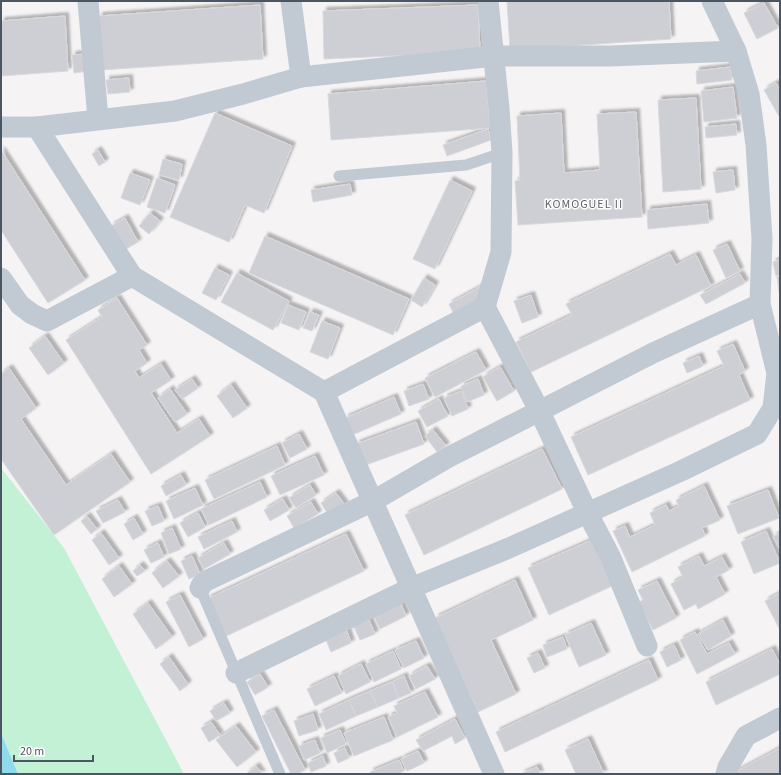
<svg xmlns="http://www.w3.org/2000/svg" width="781" height="775" viewBox="0 0 781 775" font-family="'Source Sans 3',sans-serif">
	<style>
		.green { fill: #c3f1d5 }
		.water { fill: #90daee }
		.building { fill: #cdcfd5; stroke: #d7d9de; filter: url(#shadow) }
		.lines { fill: none; stroke-linecap: round; stroke-linejoin: round }
		.service { stroke: #c1cad2; stroke-width: 11 }
		.minor { stroke: #c1cad2; stroke-width: 21 }
		.labels { text-anchor: middle; dominant-baseline: central; stroke-width: 3; stroke-linejoin: round; paint-order: stroke }
		.quarter-label { font-size: 12px; letter-spacing: 1px; fill: #5f6368; stroke: #fff }
	</style>
	<defs>
		<filter id="shadow"><feDropShadow dx="3.5" dy="-3.5" stdDeviation="1" flood-color="#0004"/></filter>
	</defs>
	<rect width="100%" height="100%" fill="#f5f3f3"/>
	<path class="green" d="M1,468L64,548L184,774H18L1,733Z"/>
	<path class="water" d="M1,733L18,774H1Z"/>
	<g class="building">
		<path d="M507,1H669L671,39L510,50Z"/>
		<path d="M764,3L778,28L757,39L744,13Z"/>
		<path d="M260,5L263,59L102,70L99,16Z"/>
		<path d="M478,5L480,52L324,59L323,11Z"/>
		<path d="M65,16L68,71L1,76V21Z"/>
		<path d="M86,54L88,71L74,73L72,55Z"/>
		<path d="M730,67L732,80L697,84L696,71Z"/>
		<path d="M129,78L130,92L108,94L106,80Z"/>
		<path d="M486,81L490,128L331,140L328,94Z"/>
		<path d="M776,83L780,90V118L764,90Z"/>
		<path d="M733,87L737,118L704,122L701,91Z"/>
		<path d="M696,98L701,189L663,192L658,100Z"/>
		<path d="M636,112L642,217L518,225L515,181L520,180L517,116L561,113L564,173L600,170L597,114Z"/>
		<path d="M215,113L292,146L264,213L245,205L229,242L170,217Z"/>
		<path d="M736,124L737,135L706,138L705,127Z"/>
		<path d="M488,129L491,140L447,156L443,145Z"/>
		<path d="M1,150L85,280L48,303L1,230Z"/>
		<path d="M98,150L105,162L99,166L92,154Z"/>
		<path d="M163,159L182,164L179,180L159,175Z"/>
		<path d="M733,170L735,190L716,193L713,172Z"/>
		<path d="M130,173L150,180L140,205L121,198Z"/>
		<path d="M157,178L175,185L165,213L147,207Z"/>
		<path d="M450,180L472,191L435,269L413,259Z"/>
		<path d="M350,184L352,195L313,202L311,190Z"/>
		<path d="M707,204L709,223L648,229L647,210Z"/>
		<path d="M150,213L160,221L149,234L139,226Z"/>
		<path d="M125,218L138,242L124,250L111,226Z"/>
		<path d="M265,236L409,299L393,335L249,273Z"/>
		<path d="M727,244L740,271L726,278L713,250Z"/>
		<path d="M670,254L676,265L696,255L711,286L531,372L516,342L572,315L566,304Z"/>
		<path d="M780,260V275L776,276L773,262Z"/>
		<path d="M215,268L229,275L216,300L202,293Z"/>
		<path d="M237,273L289,301L273,330L221,302Z"/>
		<path d="M740,274L745,283L706,304L700,295Z"/>
		<path d="M780,276V298L777,277Z"/>
		<path d="M424,278L435,285L422,307L411,300Z"/>
		<path d="M482,286L487,296L454,314L449,304Z"/>
		<path d="M531,295L538,317L522,323L514,301Z"/>
		<path d="M117,298L147,345L139,350L147,363L135,371L139,378L161,364L171,380L151,393L177,433L199,419L210,436L151,474L66,340L102,317L98,310Z"/>
		<path d="M288,305L306,312L299,330L281,323Z"/>
		<path d="M310,312L319,315L312,331L303,328Z"/>
		<path d="M322,321L340,328L328,359L310,352Z"/>
		<path d="M45,336L64,363L48,375L29,348Z"/>
		<path d="M733,344L745,371L739,375L750,400L588,475L571,437L724,366L717,351Z"/>
		<path d="M476,352L486,370L435,397L425,378Z"/>
		<path d="M699,356L703,366L687,373L683,363Z"/>
		<path d="M500,367L514,391L497,401L483,377Z"/>
		<path d="M9,368L36,408L21,419L66,485L111,454L130,482L54,535L1,459V374Z"/>
		<path d="M192,379L198,388L182,399L175,390Z"/>
		<path d="M478,379L484,395L467,402L461,386Z"/>
		<path d="M423,384L429,399L409,406L404,391Z"/>
		<path d="M231,385L247,408L233,418L217,396Z"/>
		<path d="M170,389L187,414L175,422L158,398Z"/>
		<path d="M461,391L468,409L452,416L444,398Z"/>
		<path d="M394,397L401,414L352,435L345,418Z"/>
		<path d="M439,399L448,416L427,427L418,411Z"/>
		<path d="M416,422L424,444L363,466L356,444Z"/>
		<path d="M433,430L446,446L437,452L425,436Z"/>
		<path d="M299,434L307,449L290,458L282,443Z"/>
		<path d="M277,446L285,465L214,499L205,480Z"/>
		<path d="M542,449L562,489L424,555L405,515Z"/>
		<path d="M315,456L324,475L280,495L271,476Z"/>
		<path d="M181,475L186,485L166,496L161,486Z"/>
		<path d="M260,482L267,497L209,525L201,509Z"/>
		<path d="M310,485L316,495L296,508L289,498Z"/>
		<path d="M704,486L720,520L702,528L705,536L632,572L613,531L625,526L630,537L655,525L650,513L666,505L669,511L679,506L676,500Z"/>
		<path d="M195,488L203,505L174,519L166,501Z"/>
		<path d="M768,490L779,518L738,534L727,506Z"/>
		<path d="M336,493L345,505L329,516L321,503Z"/>
		<path d="M283,499L289,510L270,521L264,510Z"/>
		<path d="M118,500L125,512L103,523L96,511Z"/>
		<path d="M311,502L318,514L294,528L287,516Z"/>
		<path d="M158,506L164,521L152,526L145,511Z"/>
		<path d="M198,513L205,527L188,537L180,523Z"/>
		<path d="M87,516L97,529L91,534L81,521Z"/>
		<path d="M134,518L143,534L133,540L124,524Z"/>
		<path d="M232,521L237,532L204,549L198,537Z"/>
		<path d="M172,528L181,549L169,554L161,533Z"/>
		<path d="M766,531L780,563L754,574L741,542Z"/>
		<path d="M101,533L119,558L109,565L92,540Z"/>
		<path d="M780,533V549L773,537Z"/>
		<path d="M346,534L364,571L224,637L207,599Z"/>
		<path d="M592,540L612,586L549,615L528,568Z"/>
		<path d="M158,543L164,557L151,563L144,550Z"/>
		<path d="M224,543L230,554L204,569L198,558Z"/>
		<path d="M192,556L200,574L189,579L181,561Z"/>
		<path d="M699,556L704,566L722,557L729,570L716,577L725,594L698,609L696,604L684,610L671,584L683,577L678,567Z"/>
		<path d="M167,561L179,576L163,588L152,573Z"/>
		<path d="M140,565L145,571L137,576L133,571Z"/>
		<path d="M119,566L132,584L114,597L102,579Z"/>
		<path d="M515,580L533,620L491,640L516,694L478,712L435,618Z"/>
		<path d="M657,581L676,618L653,630L639,602L643,600L638,590Z"/>
		<path d="M780,593V630L765,601Z"/>
		<path d="M180,595L203,639L189,647L166,602Z"/>
		<path d="M148,603L172,637L156,649L133,614Z"/>
		<path d="M401,604L406,616L380,629L374,617Z"/>
		<path d="M369,620L375,634L360,640L354,627Z"/>
		<path d="M723,620L731,636L708,650L698,634Z"/>
		<path d="M591,623L606,655L579,667L565,635Z"/>
		<path d="M347,631L351,643L331,652L326,640Z"/>
		<path d="M695,632L707,654L729,643L735,654L697,674L680,640Z"/>
		<path d="M563,637L567,649L547,657L543,645Z"/>
		<path d="M416,641L424,658L404,668L395,650Z"/>
		<path d="M674,645L681,660L667,667L660,652Z"/>
		<path d="M772,649L780,665V674L716,705L706,682Z"/>
		<path d="M393,651L401,669L374,682L366,664Z"/>
		<path d="M538,653L545,668L534,673L527,658Z"/>
		<path d="M169,657L188,684L180,691L160,664Z"/>
		<path d="M649,660L658,680L505,752L496,732Z"/>
		<path d="M361,664L370,682L346,694L338,676Z"/>
		<path d="M427,666L435,679L416,689L409,676Z"/>
		<path d="M260,674L268,687L255,695L247,682Z"/>
		<path d="M334,676L342,693L315,706L307,689Z"/>
		<path d="M404,676L411,693L399,698L392,682Z"/>
		<path d="M392,682L399,698L378,707L370,691Z"/>
		<path d="M370,691L378,707L356,716L349,700Z"/>
		<path d="M425,692L438,717L397,737L388,717L397,713L394,706Z"/>
		<path d="M349,700L356,716L326,730L319,714Z"/>
		<path d="M224,703L230,713L216,721L210,711Z"/>
		<path d="M274,710L305,770L297,774H291L262,716Z"/>
		<path d="M313,714L318,730L299,736L294,721Z"/>
		<path d="M384,717L393,740L354,756L344,733Z"/>
		<path d="M455,719L465,738L455,744L452,736L423,751L416,740Z"/>
		<path d="M211,722L220,735L209,742L201,728Z"/>
		<path d="M236,726L256,752L237,767L216,740Z"/>
		<path d="M340,730L346,744L327,753L321,738Z"/>
		<path d="M588,739L604,774H576L565,750Z"/>
		<path d="M315,740L320,753L304,760L299,746Z"/>
		<path d="M345,748L349,758L338,763L334,753Z"/>
		<path d="M780,748V774H732Z"/>
		<path d="M418,751L424,763L407,771L401,759Z"/>
		<path d="M323,756L326,766L311,772L308,763Z"/>
		<path d="M399,760L404,771L398,774H371L370,772Z"/>
		<path d="M256,766L262,774H246Z"/>
		<path d="M537,767L540,774H521Z"/>
	</g>
	<g class="lines">
		<g class="service">
			<path d="M339,176L466,165L502,153"/>
			<path d="M200,588L280,774"/>
		</g>
		<g class="minor">
			<path d="M88,1L98,119"/>
			<path d="M291,1L301,77"/>
			<path d="M488,1L499,108L502,153L501,252L485,307L539,410L587,512L610,556L647,646"/>
			<path d="M1,127H37L175,111L243,94L301,77L494,56H610L736,51"/>
			<path d="M37,127L132,276"/>
			<path d="M1,278L20,305L32,314L47,321L132,276L324,392L494,774"/>
			<path d="M324,392L485,307"/>
			<path d="M200,588L202,584L206,581L373,501L449,457L653,353L760,304"/>
			<path d="M236,673L411,588L509,548L681,471L757,434L773,408L777,373L760,304L762,239L756,145L749,94L736,51L712,1"/>
			<path d="M726,774L728,767L746,736L780,718"/>
		</g>
	</g>
	<g class="labels">
		<g class="quarter-label">
			<text x="584" y="204">KOMOGUEL II</text>
		</g>
	</g>
	<rect width="781" height="775" fill="none" stroke="#4a5661" stroke-width="4"/>
	<path d="M14 755v6h79v-6" fill="none" stroke="#4a5661" stroke-width="2"/>
	<text x="20" y="755" font-size="12" fill="#4a5661" stroke="#ffffff" stroke-width="3" paint-order="stroke">20 m</text>
</svg>
